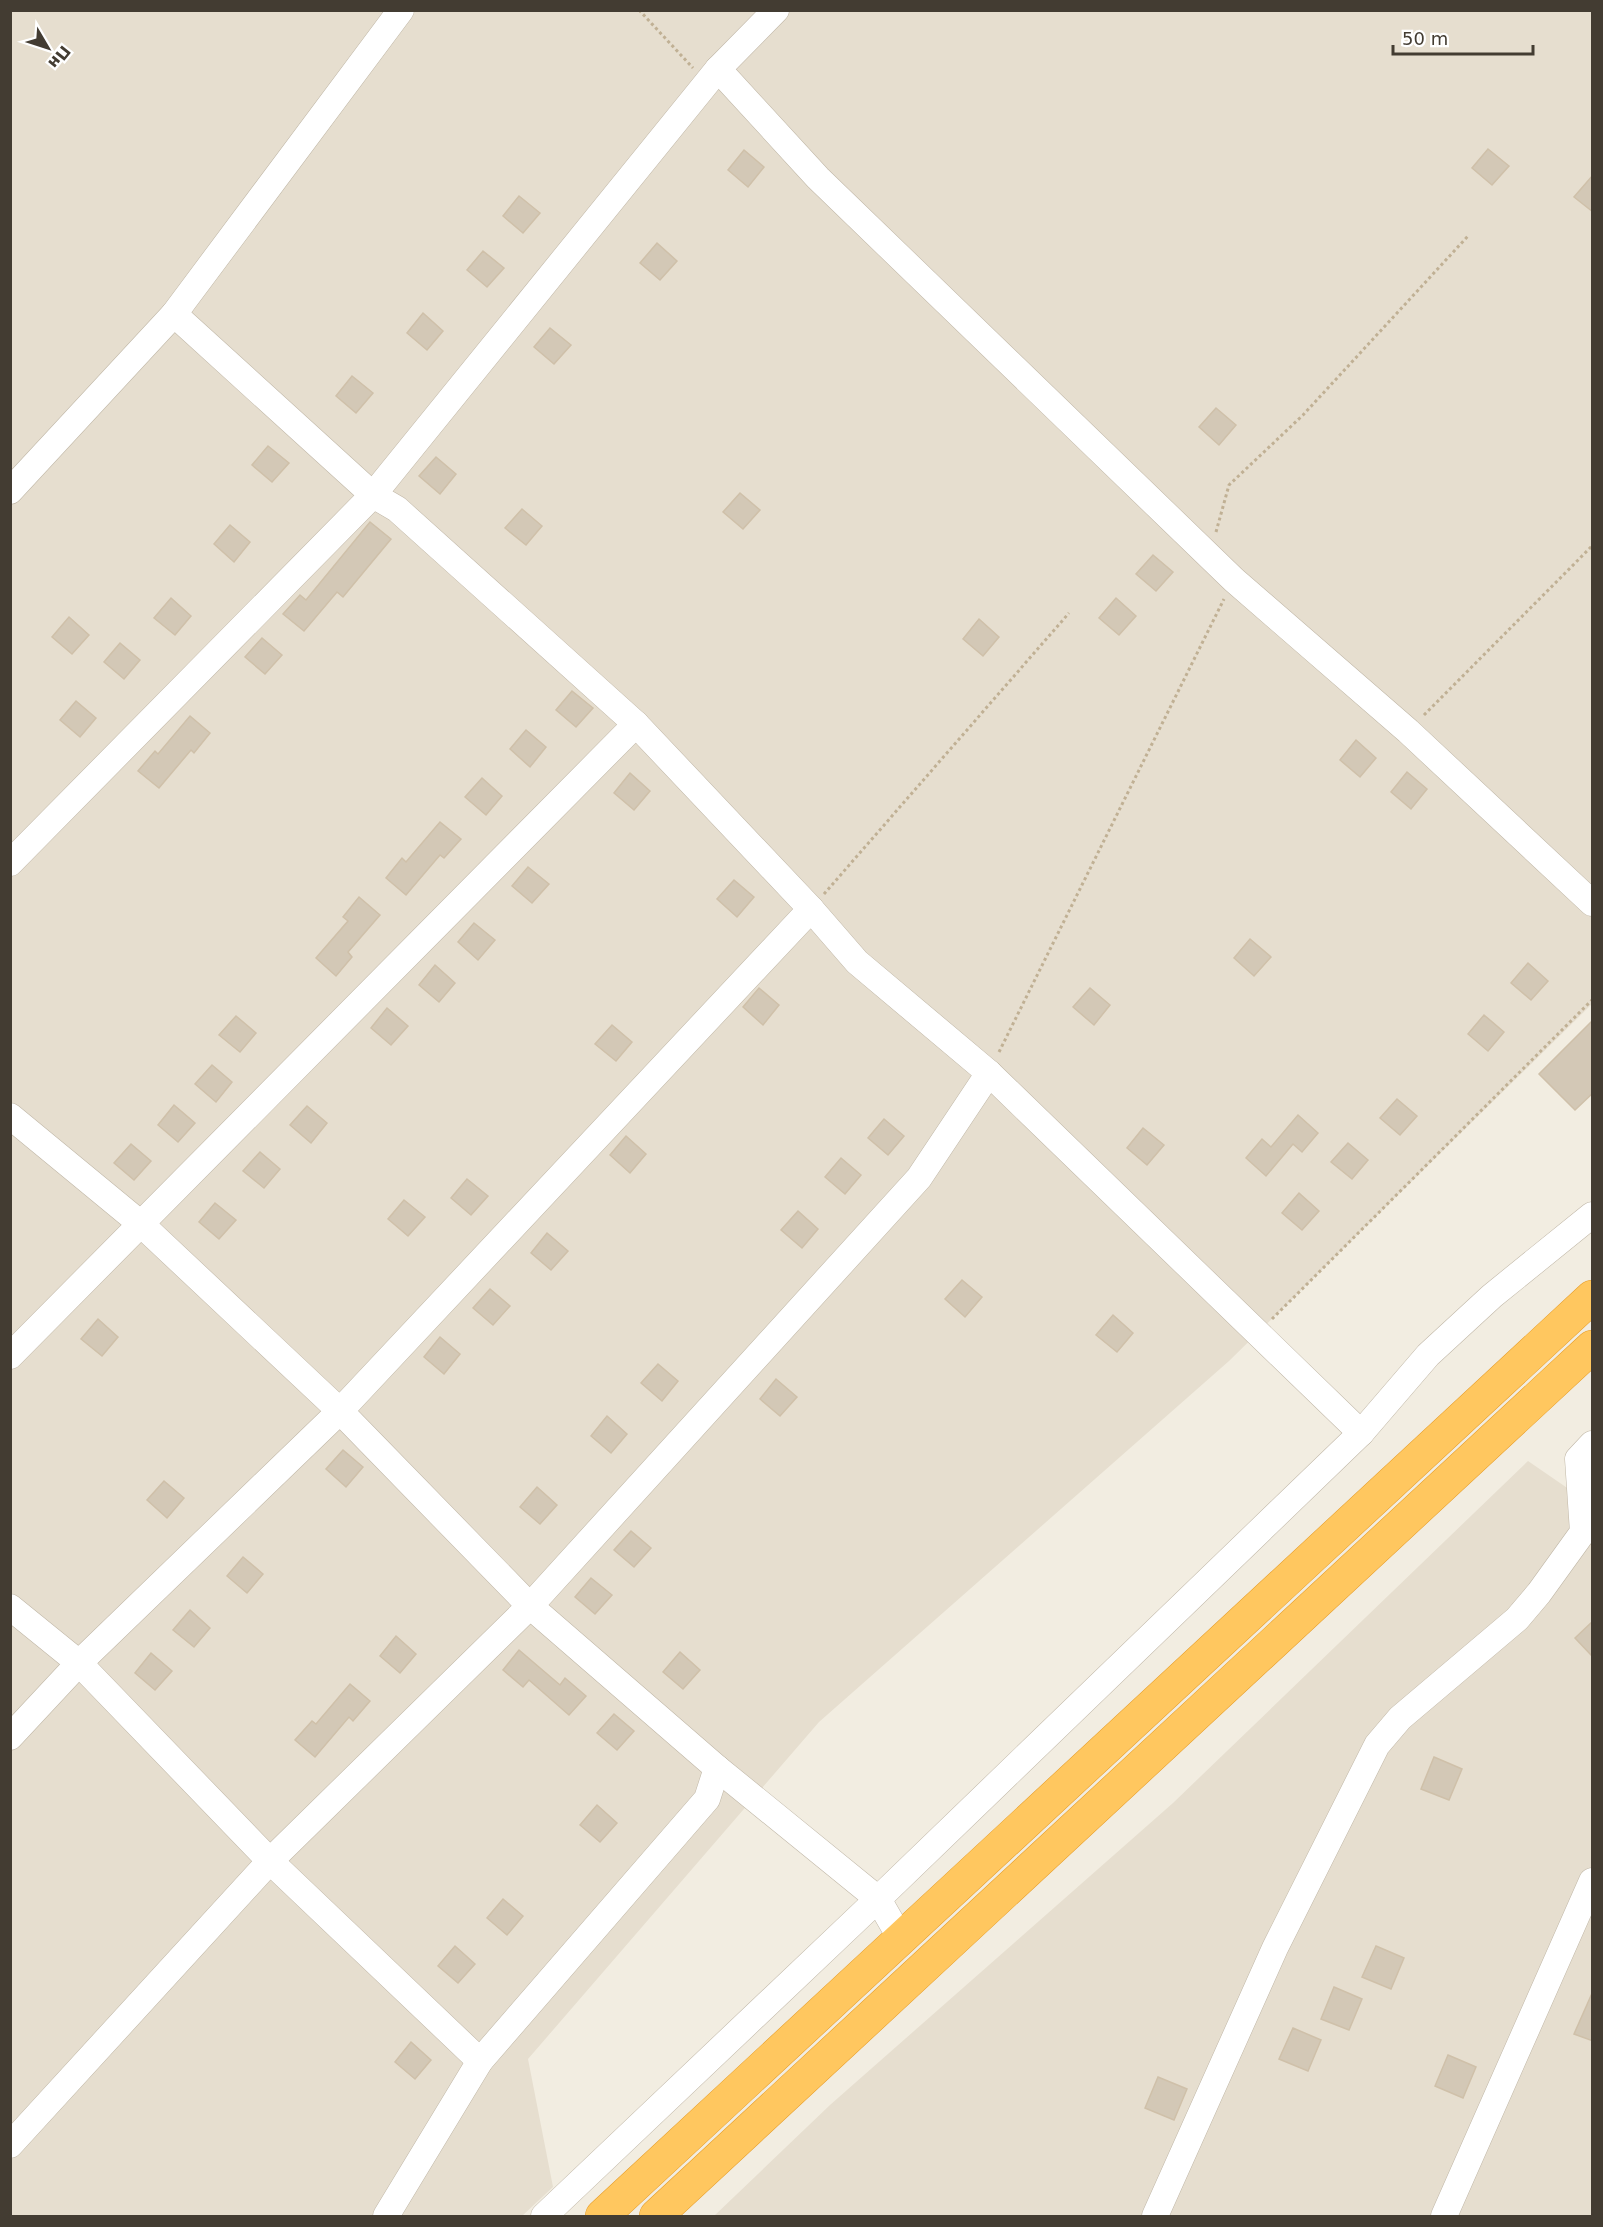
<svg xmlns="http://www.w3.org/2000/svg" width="1603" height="2227" viewBox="0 0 1603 2227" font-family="'DejaVu Sans',sans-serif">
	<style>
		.residential { fill: #e6decf }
		.building { fill: #d3c8b6; stroke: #cfc0a9; stroke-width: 1.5 }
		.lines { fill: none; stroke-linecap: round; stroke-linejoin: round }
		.minor-casing { stroke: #c0b7a7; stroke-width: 27 }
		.highway-casing { stroke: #e69c28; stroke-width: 34 }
		.path { stroke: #c0b094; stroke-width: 3; stroke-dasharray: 3 3; stroke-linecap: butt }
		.minor { stroke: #fff; stroke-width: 26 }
		.highway { stroke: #ffc75f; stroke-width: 33 }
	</style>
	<rect width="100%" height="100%" fill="#f2ede1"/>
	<g class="residential">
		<path d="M11,11H1592V1004L1229,1361L819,1722L528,2059L553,2187L522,2216H11Z"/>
		<path d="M1528,1461L1592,1505V2216H714L830,2105L1173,1803Z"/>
	</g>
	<g class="building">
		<path d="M1488,149L1509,166L1492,185L1472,168Z"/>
		<path d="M744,150L764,167L748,187L728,170Z"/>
		<path d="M1593,175V212L1574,197Z"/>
		<path d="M519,196L540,213L523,233L503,216Z"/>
		<path d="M657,243L677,261L660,280L640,263Z"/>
		<path d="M483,251L504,268L487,287L467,270Z"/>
		<path d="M423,313L443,331L427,350L407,333Z"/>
		<path d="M550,328L571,345L554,364L534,347Z"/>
		<path d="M352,376L373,393L356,413L336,396Z"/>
		<path d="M1216,408L1236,425L1219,445L1199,427Z"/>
		<path d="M268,446L289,463L272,482L252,465Z"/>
		<path d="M436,457L456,474L440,494L419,476Z"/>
		<path d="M740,493L760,510L743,529L723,512Z"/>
		<path d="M522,509L542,526L526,545L505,528Z"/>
		<path d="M370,522L391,539L343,597L337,592L304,631L283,614L300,595L306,600Z"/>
		<path d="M230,525L250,542L234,562L214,544Z"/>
		<path d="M1153,555L1173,572L1156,591L1136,574Z"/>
		<path d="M171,598L191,616L175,635L154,618Z"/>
		<path d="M1116,598L1136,616L1119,635L1099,618Z"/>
		<path d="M69,617L89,635L72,654L52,637Z"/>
		<path d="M979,619L999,637L983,656L963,639Z"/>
		<path d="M262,638L282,655L265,674L245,657Z"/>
		<path d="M120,643L140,660L124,679L104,662Z"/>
		<path d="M572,691L593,708L576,727L556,710Z"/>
		<path d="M76,701L96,718L80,737L60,720Z"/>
		<path d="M190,716L210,733L194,753L191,750L159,788L138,771L155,751L158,754Z"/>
		<path d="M526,730L546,747L530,767L510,749Z"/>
		<path d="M1356,740L1376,758L1360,777L1340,760Z"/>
		<path d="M1407,772L1427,789L1411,809L1391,792Z"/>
		<path d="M630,773L650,791L634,810L614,793Z"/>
		<path d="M482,778L502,796L486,815L465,797Z"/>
		<path d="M440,822L461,839L444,858L440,855L406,895L386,878L402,858L406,862Z"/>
		<path d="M528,867L549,884L532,903L512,886Z"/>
		<path d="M734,880L754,897L737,917L717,899Z"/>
		<path d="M359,897L380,915L348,952L352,957L336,976L316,958L348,921L343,917Z"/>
		<path d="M474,923L495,940L478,960L458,942Z"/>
		<path d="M1250,939L1271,957L1254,976L1234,958Z"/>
		<path d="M1528,963L1548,981L1531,1000L1511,983Z"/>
		<path d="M435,965L455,983L439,1002L419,985Z"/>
		<path d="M759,988L779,1005L763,1025L743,1007Z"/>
		<path d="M1090,988L1110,1005L1094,1025L1073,1007Z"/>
		<path d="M387,1008L408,1026L391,1045L371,1028Z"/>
		<path d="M1484,1015L1504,1032L1488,1051L1468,1034Z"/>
		<path d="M236,1016L256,1033L240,1052L219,1035Z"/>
		<path d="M1593,1020V1093L1575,1110L1539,1074Z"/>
		<path d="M612,1025L632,1042L616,1061L595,1044Z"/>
		<path d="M212,1065L232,1082L216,1102L195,1084Z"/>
		<path d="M1397,1099L1417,1116L1400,1135L1380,1118Z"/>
		<path d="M174,1105L195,1123L178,1142L158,1125Z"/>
		<path d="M307,1106L327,1123L311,1143L290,1125Z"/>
		<path d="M1298,1115L1318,1133L1302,1152L1293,1144L1266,1176L1246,1158L1262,1139L1271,1147Z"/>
		<path d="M884,1119L904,1136L888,1155L868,1138Z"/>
		<path d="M1143,1128L1164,1145L1147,1165L1127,1148Z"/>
		<path d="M626,1136L646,1154L630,1173L610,1155Z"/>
		<path d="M1348,1143L1368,1160L1352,1179L1331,1162Z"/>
		<path d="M131,1144L151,1161L134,1180L114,1163Z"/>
		<path d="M260,1152L280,1169L264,1188L243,1171Z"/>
		<path d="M841,1158L861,1175L845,1194L825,1177Z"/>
		<path d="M467,1179L488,1196L471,1215L451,1198Z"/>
		<path d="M1299,1193L1319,1211L1302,1230L1282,1213Z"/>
		<path d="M404,1200L425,1217L408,1236L388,1219Z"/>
		<path d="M215,1203L236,1220L219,1239L199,1222Z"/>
		<path d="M798,1211L818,1229L802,1248L781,1230Z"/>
		<path d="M547,1233L568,1251L551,1270L531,1253Z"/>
		<path d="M962,1280L982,1297L965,1317L945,1299Z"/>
		<path d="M490,1289L510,1306L493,1325L473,1308Z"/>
		<path d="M1113,1315L1133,1333L1117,1352L1096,1335Z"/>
		<path d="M98,1319L118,1337L102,1356L81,1339Z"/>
		<path d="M440,1337L460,1354L444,1374L424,1357Z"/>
		<path d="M658,1364L678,1381L662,1401L641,1383Z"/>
		<path d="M776,1379L797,1397L780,1416L760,1399Z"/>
		<path d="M607,1416L627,1434L611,1453L591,1436Z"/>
		<path d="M343,1450L363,1467L346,1487L326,1469Z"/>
		<path d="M164,1481L184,1498L167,1518L147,1500Z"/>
		<path d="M537,1487L557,1505L540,1524L520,1507Z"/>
		<path d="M631,1531L651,1548L634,1567L614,1550Z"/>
		<path d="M243,1557L263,1574L247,1593L227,1576Z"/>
		<path d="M591,1578L612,1595L595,1614L575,1597Z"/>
		<path d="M190,1610L210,1628L194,1647L173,1630Z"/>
		<path d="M1593,1621V1657L1575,1638Z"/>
		<path d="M396,1636L416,1654L400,1673L380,1656Z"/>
		<path d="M519,1650L560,1685L565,1678L586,1696L569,1715L529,1680L523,1687L503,1670Z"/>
		<path d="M680,1652L700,1670L683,1689L663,1672Z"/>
		<path d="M151,1653L172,1671L155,1690L135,1673Z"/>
		<path d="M350,1684L370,1701L353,1721L349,1717L315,1757L295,1740L312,1721L316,1724Z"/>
		<path d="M614,1714L634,1731L617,1750L597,1733Z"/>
		<path d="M1434,1757L1462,1769L1449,1800L1421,1789Z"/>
		<path d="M597,1805L617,1823L600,1842L580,1825Z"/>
		<path d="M503,1899L523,1916L507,1935L487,1918Z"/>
		<path d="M455,1946L475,1964L458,1983L438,1966Z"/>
		<path d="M1376,1946L1404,1958L1391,1989L1362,1977Z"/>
		<path d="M1334,1987L1362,1999L1349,2030L1321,2019Z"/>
		<path d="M1593,1991V2041L1574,2034Z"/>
		<path d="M1293,2028L1321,2040L1308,2071L1279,2059Z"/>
		<path d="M411,2042L431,2060L415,2079L395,2062Z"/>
		<path d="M1448,2055L1476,2067L1463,2098L1435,2086Z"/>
		<path d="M1158,2077L1187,2089L1174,2120L1145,2108Z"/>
	</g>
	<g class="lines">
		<g class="minor-casing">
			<g id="minor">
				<path d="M718,69L818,178L1234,580L1408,731L1592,903"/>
				<path d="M174,314L373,495L397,509L636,724L811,909L857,962L989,1073L1361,1433"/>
				<path d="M10,491L174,314L401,10"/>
				<path d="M10,863L373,495L718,69L776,10"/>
				<path d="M10,1116L141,1224L340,1411L530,1606L717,1768L707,1799L480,2061L386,2216"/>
				<path d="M10,1356L636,724"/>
				<path d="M10,1607L79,1663L270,1861L480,2061"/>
				<path d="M10,1737L79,1663L340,1411L811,909"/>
				<path d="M717,1768L878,1899L901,1939"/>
				<path d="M10,2145L270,1861L530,1606L919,1178L989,1073"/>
				<path d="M544,2216L878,1899L1361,1433L1428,1355L1492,1296L1592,1215"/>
				<path d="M1155,2216L1275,1948L1377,1745L1400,1718L1517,1619L1539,1593L1583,1532L1578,1459L1592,1444"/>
				<path d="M1444,2216L1592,1881"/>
			</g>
		</g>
		<g class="highway-casing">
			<g id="highway">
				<path d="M602,2216L1592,1297"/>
				<path d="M656,2216L1592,1347"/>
			</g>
		</g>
		<g class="path">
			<path d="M639,10L693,68"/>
			<path d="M1216,532L1229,485L1303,415L1468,236"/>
			<path d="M1424,715L1592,546"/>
			<path d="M824,894L1069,613"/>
			<path d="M999,1052L1224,599"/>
			<path d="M1272,1319L1592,1000"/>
		</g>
		<use href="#minor" class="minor"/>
		<use href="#highway" class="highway"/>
	</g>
	<rect width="1603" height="2227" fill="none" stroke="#433c32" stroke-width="24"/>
	<g transform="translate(48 48) rotate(129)" stroke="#ffffff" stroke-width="4.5" paint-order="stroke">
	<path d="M0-4.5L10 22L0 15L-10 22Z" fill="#433c32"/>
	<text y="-9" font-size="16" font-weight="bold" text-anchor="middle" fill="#433c32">Пн</text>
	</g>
	<path d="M1393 45v9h140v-9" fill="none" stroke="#433c32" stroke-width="3"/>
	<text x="1402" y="45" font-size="18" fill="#433c32" stroke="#ffffff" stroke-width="4.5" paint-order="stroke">50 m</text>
</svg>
